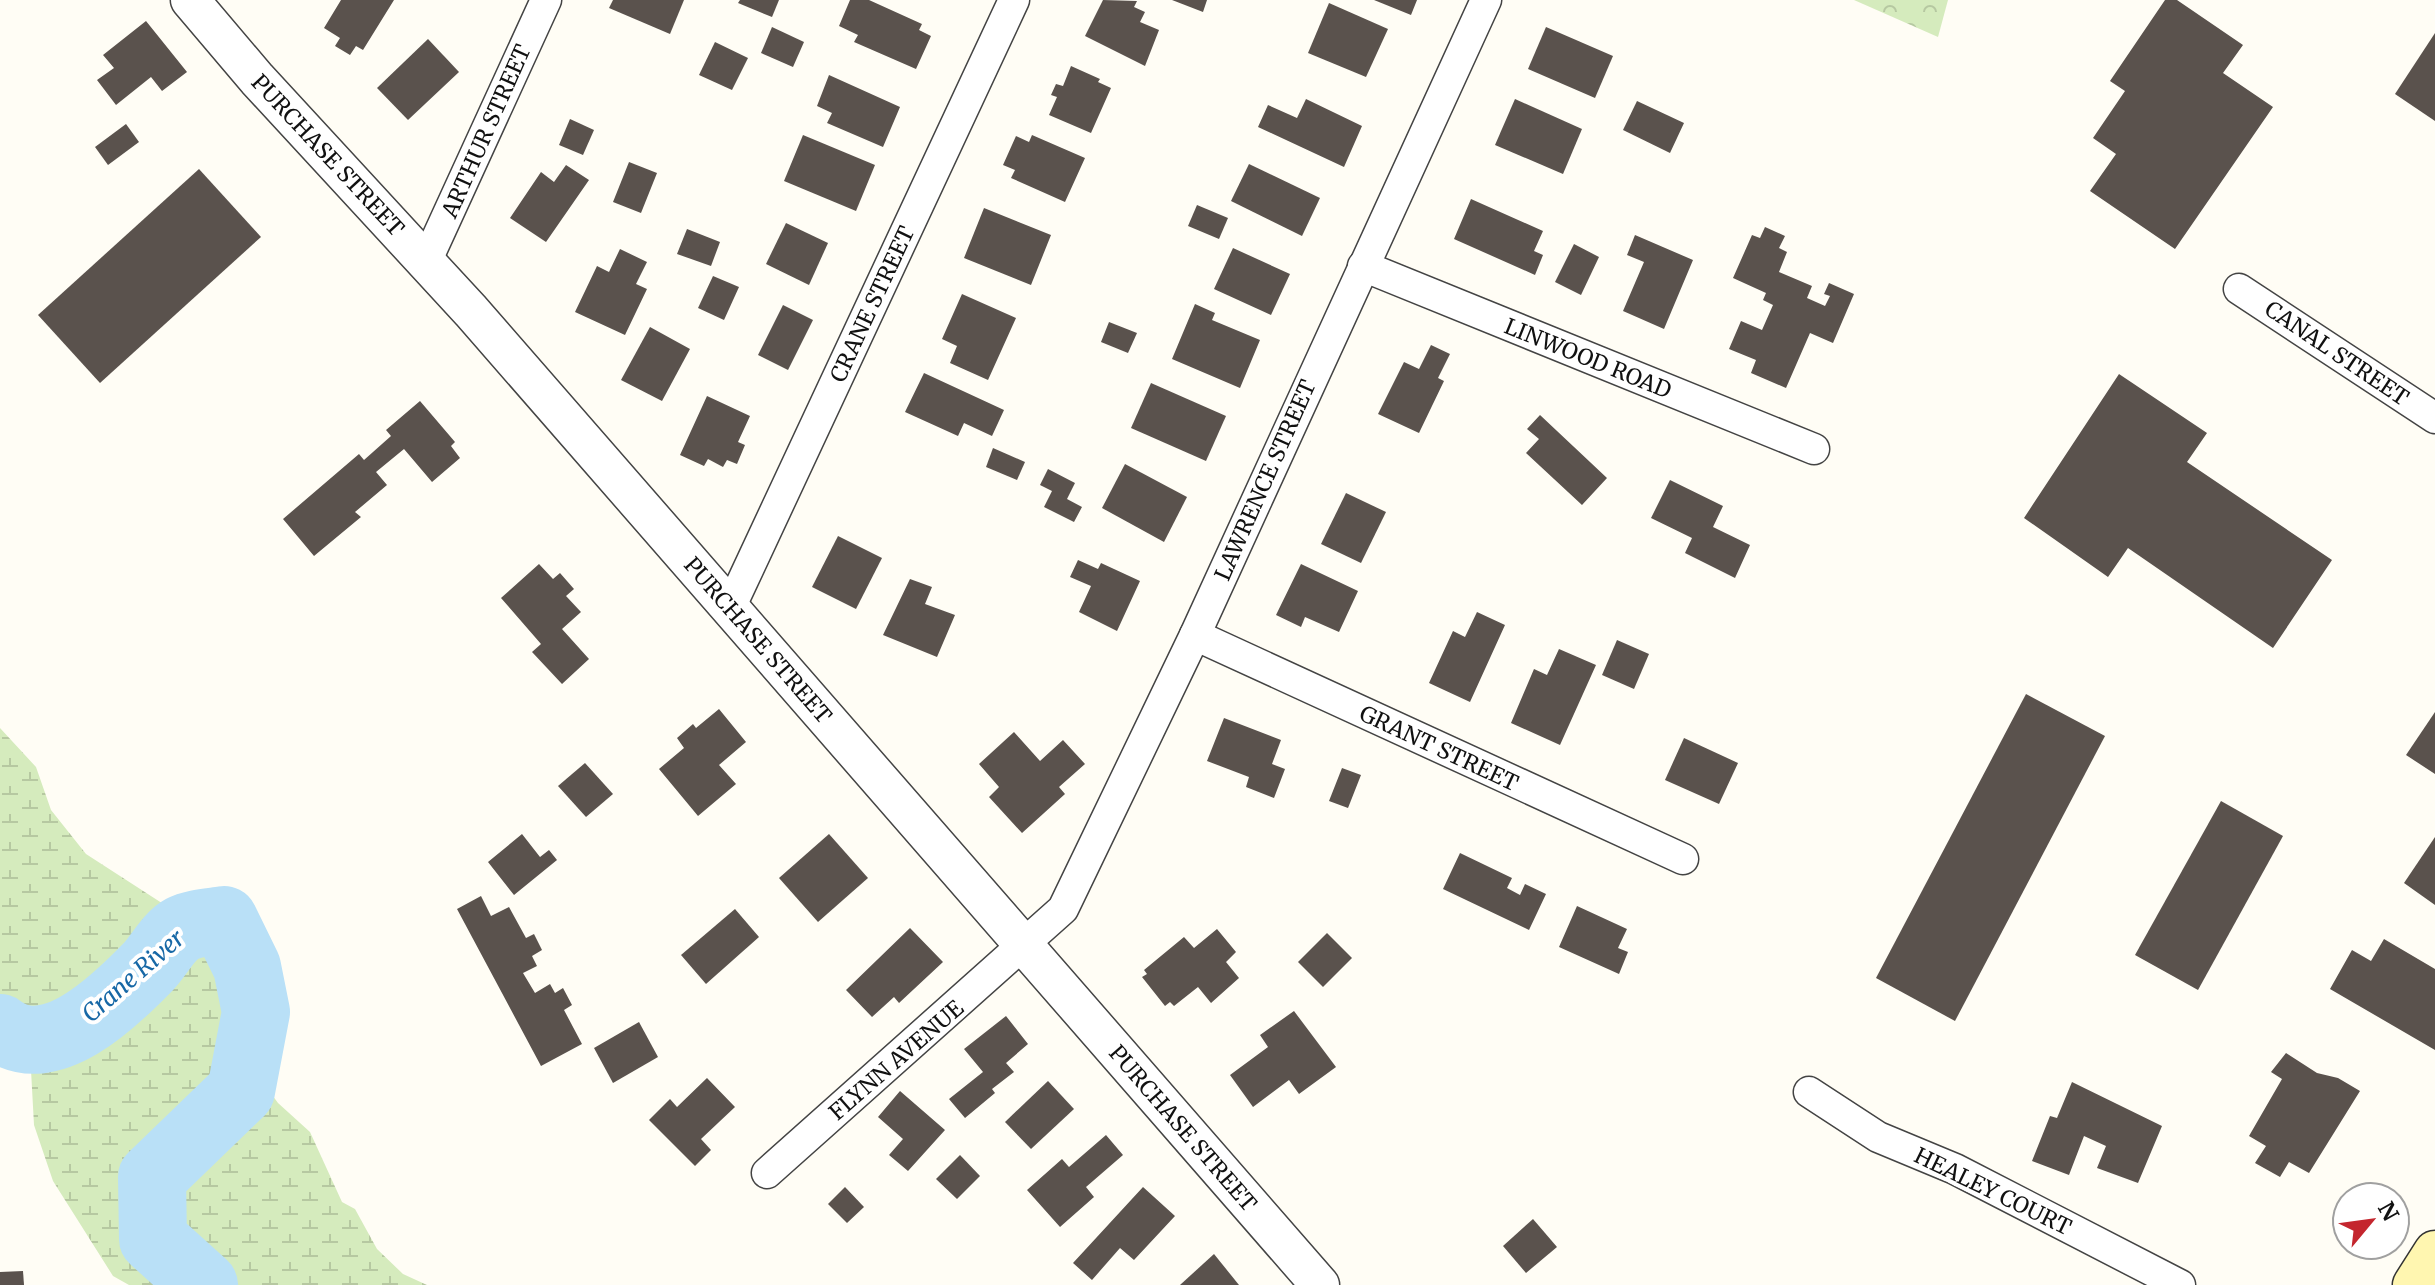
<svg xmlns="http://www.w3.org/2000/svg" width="2435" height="1285" viewBox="0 0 2435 1285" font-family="Merriweather,serif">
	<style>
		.wetland { fill: url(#wetland-marsh) }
		.park { fill: url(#park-crowns) }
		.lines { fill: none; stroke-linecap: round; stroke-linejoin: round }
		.river { stroke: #b9e0f7; stroke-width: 68 }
		.building { fill: #5a524d }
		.minor-casing { stroke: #444; stroke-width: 33 }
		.tertiary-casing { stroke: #444; stroke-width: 41 }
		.secondary-casing { stroke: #333; stroke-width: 45 }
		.minor { stroke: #fff; stroke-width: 30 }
		.tertiary { stroke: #fff; stroke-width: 38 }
		.secondary { stroke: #fff6b0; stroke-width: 42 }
		.labels { text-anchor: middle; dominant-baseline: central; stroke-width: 8; stroke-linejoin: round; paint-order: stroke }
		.street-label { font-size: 22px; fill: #111; stroke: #fff }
		.water-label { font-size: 24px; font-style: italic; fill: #1768a6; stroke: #fff }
	</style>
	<defs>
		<pattern id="wetland-marsh" width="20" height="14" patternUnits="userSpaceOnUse" patternTransform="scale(2)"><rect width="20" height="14" fill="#d5ebbd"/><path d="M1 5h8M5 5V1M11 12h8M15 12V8" fill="none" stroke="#b6c8a1"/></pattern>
		<pattern id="park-crowns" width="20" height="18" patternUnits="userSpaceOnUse" patternTransform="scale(2)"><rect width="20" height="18" fill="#d5ebbd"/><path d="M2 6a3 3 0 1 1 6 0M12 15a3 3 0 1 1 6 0" fill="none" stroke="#b6c8a1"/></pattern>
	</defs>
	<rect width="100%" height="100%" fill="#fffdf5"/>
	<path class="wetland" d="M0,728L36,767L51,810L86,854L202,929L225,959L232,1018L254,1070L278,1103L310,1132L342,1202L355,1209L377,1249L403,1274L427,1285H129L113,1276L53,1181L34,1125L31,1070L9,1042H0Z"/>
	<path class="park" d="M1854,0H1948L1938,37Z"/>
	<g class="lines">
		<path class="river" d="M0,1028C49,1067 116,1000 149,966C159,955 169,936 182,929C193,923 212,922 224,920L247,967L256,1012L241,1091L152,1177L153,1239L204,1285"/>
	</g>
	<g class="building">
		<path d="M341,0H394L363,50L356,46L350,55L335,46L340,38L324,28Z"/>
		<path d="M613,0H684L670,34L609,8Z"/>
		<path d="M740,0H779L772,17L738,3Z"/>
		<path d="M850,0H869L922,24L919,30L931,36L916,69L854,42L858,35L839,26Z"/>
		<path d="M1103,0L1137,1L1134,7L1145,12L1140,22L1159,30L1145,66L1085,36Z"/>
		<path d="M1172,0H1207L1203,12Z"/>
		<path d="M1374,0H1417L1411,15Z"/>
		<path d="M2165,0H2177L2243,45L2223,73L2273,107L2175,249L2090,191L2116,154L2093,138L2125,91L2110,81Z"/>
		<path d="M1329,3L1388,29L1366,77L1308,53Z"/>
		<path d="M146,21L187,72L162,91L151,77L116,105L97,80L114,68L103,55Z"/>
		<path d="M772,27L804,42L793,67L761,53Z"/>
		<path d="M1546,27L1613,56L1595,98L1528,69Z"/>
		<path d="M2435,33V121L2395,94Z"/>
		<path d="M428,39L459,72L408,120L377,88Z"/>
		<path d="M715,42L748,58L732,90L699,75Z"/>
		<path d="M1071,66L1100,79L1098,82L1111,88L1091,133L1049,115L1057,97L1051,95L1056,84L1063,86Z"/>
		<path d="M829,75L900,107L883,147L827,123L832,113L817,106Z"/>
		<path d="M1306,99L1362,126L1344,167L1258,127L1268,105L1297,118Z"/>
		<path d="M1515,99L1582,129L1563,174L1495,145Z"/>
		<path d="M1637,101L1684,123L1670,153L1623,130Z"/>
		<path d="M570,119L594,130L583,155L559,145Z"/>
		<path d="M126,124L139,142L108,165L95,147Z"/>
		<path d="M803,135L875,165L856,211L784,181Z"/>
		<path d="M1032,135L1085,158L1065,202L1011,178L1015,170L1003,165L1016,136L1029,142Z"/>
		<path d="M629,162L657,173L641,213L613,202Z"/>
		<path d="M1249,164L1320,198L1302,236L1231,201Z"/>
		<path d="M566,165L589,180L546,242L510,218L541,172L554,182Z"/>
		<path d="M199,169L261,237L100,383L38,315Z"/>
		<path d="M1471,199L1543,231L1534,251L1543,255L1535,275L1454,239Z"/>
		<path d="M1197,205L1228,218L1219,239L1188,226Z"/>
		<path d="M984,208L1051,235L1031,285L964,258Z"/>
		<path d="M786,223L828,243L809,285L766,264Z"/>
		<path d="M1765,227L1785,236L1779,248L1787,252L1779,272L1812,286L1807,298L1825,306L1830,296L1824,294L1829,283L1854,294L1833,343L1810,333L1786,388L1751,373L1756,360L1729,349L1741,321L1762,330L1773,305L1763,300L1766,293L1733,278L1752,235L1760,238Z"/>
		<path d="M687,229L720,242L711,266L677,254Z"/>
		<path d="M1635,235L1693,260L1664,329L1623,311L1644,262L1627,255Z"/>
		<path d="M1574,244L1599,257L1581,295L1555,282Z"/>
		<path d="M1233,248L1290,274L1271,315L1214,289Z"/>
		<path d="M620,249L647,262L636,284L647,289L625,335L575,312L597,266L609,272Z"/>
		<path d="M713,276L739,287L724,320L698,308Z"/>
		<path d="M962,294L1016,318L988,380L950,363L957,346L942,339Z"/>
		<path d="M1195,304L1215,313L1212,320L1260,340L1240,388L1172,359Z"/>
		<path d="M783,305L813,320L788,370L758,355Z"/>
		<path d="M1109,322L1137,333L1128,353L1101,342Z"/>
		<path d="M650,327L690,349L662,401L621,380Z"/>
		<path d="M1431,345L1450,354L1438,378L1444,381L1419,433L1378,414L1404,362L1419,369Z"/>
		<path d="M924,373L1004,410L992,436L964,423L958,436L905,412Z"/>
		<path d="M2119,374L2207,433L2187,462L2332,560L2273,648L2128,548L2108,577L2024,518Z"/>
		<path d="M1151,383L1226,416L1206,461L1131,428Z"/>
		<path d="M707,396L750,416L738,442L745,445L737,464L727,460L723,467L708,459L704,466L680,455Z"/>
		<path d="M420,401L455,442L451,446L460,458L432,482L404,449L376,472L387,485L355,512L361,517L314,556L283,519L359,454L364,460L391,436L386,430Z"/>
		<path d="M1540,415L1607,478L1582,505L1526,453L1539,439L1527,429Z"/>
		<path d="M993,448L1025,462L1017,480L986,467Z"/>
		<path d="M1125,464L1187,497L1164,542L1102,508Z"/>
		<path d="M1048,469L1075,483L1067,499L1082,507L1074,522L1044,507L1052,491L1040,485Z"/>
		<path d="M1670,480L1723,506L1713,527L1750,545L1735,578L1685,553L1692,538L1651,518Z"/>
		<path d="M1346,493L1386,512L1361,563L1321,544Z"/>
		<path d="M838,536L882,558L856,609L812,587Z"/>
		<path d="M1078,560L1098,569L1101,563L1140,581L1117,631L1079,612L1091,586L1070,577Z"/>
		<path d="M539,564L553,579L560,573L574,589L566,596L581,612L562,629L589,659L562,684L532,652L541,644L501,598Z"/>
		<path d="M1301,564L1358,591L1339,632L1305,617L1301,627L1276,615Z"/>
		<path d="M910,579L932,587L925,604L955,615L937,657L883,635Z"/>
		<path d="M1477,612L1505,625L1470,702L1429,683L1453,631L1465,637Z"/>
		<path d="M1617,640L1649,654L1634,689L1602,675Z"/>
		<path d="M1559,649L1596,665L1560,745L1511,723L1534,669L1547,675Z"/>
		<path d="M2026,694L2105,736L1955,1021L1876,978Z"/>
		<path d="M719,709L746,742L719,765L736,784L698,816L659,769L684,748L677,738L693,724L696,728Z"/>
		<path d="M2435,712V774L2406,755Z"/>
		<path d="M1224,718L1281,740L1272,764L1285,769L1274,798L1246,787L1249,777L1207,761Z"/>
		<path d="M1014,732L1040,761L1063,740L1085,764L1059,787L1065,794L1022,833L989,797L999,787L979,764Z"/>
		<path d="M1684,738L1738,763L1719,804L1665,780Z"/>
		<path d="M585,763L613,794L586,817L558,786Z"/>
		<path d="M1342,768L1361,775L1348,808L1329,801Z"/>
		<path d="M2221,801L2283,836L2198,990L2135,955Z"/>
		<path d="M522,834L540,857L549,850L557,860L514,895L488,862Z"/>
		<path d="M829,834L868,878L818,922L779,878Z"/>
		<path d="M2435,837V905L2404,883Z"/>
		<path d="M1460,853L1512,878L1507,888L1520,895L1525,884L1546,894L1529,930L1443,889Z"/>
		<path d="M481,896L491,916L509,907L526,938L534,934L542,950L532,956L537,966L523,973L535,993L550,984L555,993L563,988L572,1005L564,1010L582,1044L541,1066L457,909Z"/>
		<path d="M1577,906L1627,929L1618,948L1628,952L1619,974L1559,947Z"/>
		<path d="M735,909L759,937L706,984L681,955Z"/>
		<path d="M910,928L943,962L899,1003L894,997L872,1017L846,990Z"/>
		<path d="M1217,929L1236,952L1226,962L1239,978L1211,1003L1198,987L1174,1006L1170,1002L1165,1006L1142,977L1147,974L1144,970L1184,937L1194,948Z"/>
		<path d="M1327,933L1352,958L1323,987L1298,962Z"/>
		<path d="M2384,939L2435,969V1050L2330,989L2352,950L2371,961Z"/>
		<path d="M1294,1011L1336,1067L1299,1094L1289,1080L1253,1107L1230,1075L1268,1047L1260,1035Z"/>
		<path d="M1006,1016L1028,1044L1006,1063L1014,1072L992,1089L995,1093L965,1118L949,1099L983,1072L964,1049Z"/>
		<path d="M639,1022L658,1057L613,1083L594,1048Z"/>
		<path d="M2286,1053L2317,1073L2338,1078L2360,1091L2309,1173L2289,1162L2280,1177L2255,1163L2266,1146L2249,1136L2282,1079L2271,1072Z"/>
		<path d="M707,1078L735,1107L701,1139L711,1150L695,1166L649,1120L670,1099L677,1107Z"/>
		<path d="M1048,1081L1074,1109L1031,1149L1005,1122Z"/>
		<path d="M2072,1082L2162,1126L2138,1183L2097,1168L2106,1146L2084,1136L2069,1175L2032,1161L2050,1116L2057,1118Z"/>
		<path d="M900,1091L945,1130L908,1171L889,1155L903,1139L878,1117Z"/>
		<path d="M1106,1135L1123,1155L1086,1187L1094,1197L1060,1227L1027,1190L1062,1159L1069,1167Z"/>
		<path d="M960,1155L980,1176L957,1199L936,1179Z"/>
		<path d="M845,1187L864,1207L847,1223L828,1204Z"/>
		<path d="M1143,1187L1175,1216L1134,1260L1120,1248L1092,1280L1073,1263Z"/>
		<path d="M1533,1219L1557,1247L1526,1273L1503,1246Z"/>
		<path d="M1214,1254L1239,1285H1180Z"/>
		<path d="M23,1271L24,1285H0V1272Z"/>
	</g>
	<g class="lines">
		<g class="minor-casing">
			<g id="minor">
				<path d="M426,262L546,0"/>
				<path d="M1363,266L1814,449"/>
				<path d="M2239,289L2435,418"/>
				<path d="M730,608L1014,0"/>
				<path d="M1195,635L1683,859"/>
				<path d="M1809,1092L1878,1137L1955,1169L2180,1285"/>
				<path d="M767,1173L1063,909L1195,635L1486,0"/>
			</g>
		</g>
		<g class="tertiary-casing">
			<path id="tertiary" d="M190,0L257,79L471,311L1320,1285"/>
		</g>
		<g class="secondary-casing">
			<path id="secondary" d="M2414,1285L2435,1252"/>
		</g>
		<use href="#minor" class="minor"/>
		<use href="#tertiary" class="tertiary"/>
		<use href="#secondary" class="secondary"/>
	</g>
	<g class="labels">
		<g class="street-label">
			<text transform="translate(486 131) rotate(-66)">ARTHUR STREET</text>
			<text transform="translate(328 155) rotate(47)">PURCHASE STREET</text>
			<text transform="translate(872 304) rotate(-65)">CRANE STREET</text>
			<text transform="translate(2337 353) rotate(34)">CANAL STREET</text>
			<text transform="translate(1588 358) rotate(22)">LINWOOD ROAD</text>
			<text transform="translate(1265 480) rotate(-66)">LAWRENCE STREET</text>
			<text transform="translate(758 640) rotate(49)">PURCHASE STREET</text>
			<text transform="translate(1439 748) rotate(25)">GRANT STREET</text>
			<text transform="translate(896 1060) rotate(-41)">FLYNN AVENUE</text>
			<text transform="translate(1183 1128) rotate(49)">PURCHASE STREET</text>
			<text transform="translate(1993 1191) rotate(26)">HEALEY COURT</text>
		</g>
		<g class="water-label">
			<text transform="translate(133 976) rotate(-41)">Crane River</text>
		</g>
	</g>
	<g transform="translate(2371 1221) rotate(61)"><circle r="38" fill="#ffffff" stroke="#a0a0a0" stroke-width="2"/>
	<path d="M0-6L14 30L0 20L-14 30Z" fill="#c4262e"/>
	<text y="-12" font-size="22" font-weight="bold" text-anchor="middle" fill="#111111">N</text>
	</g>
</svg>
